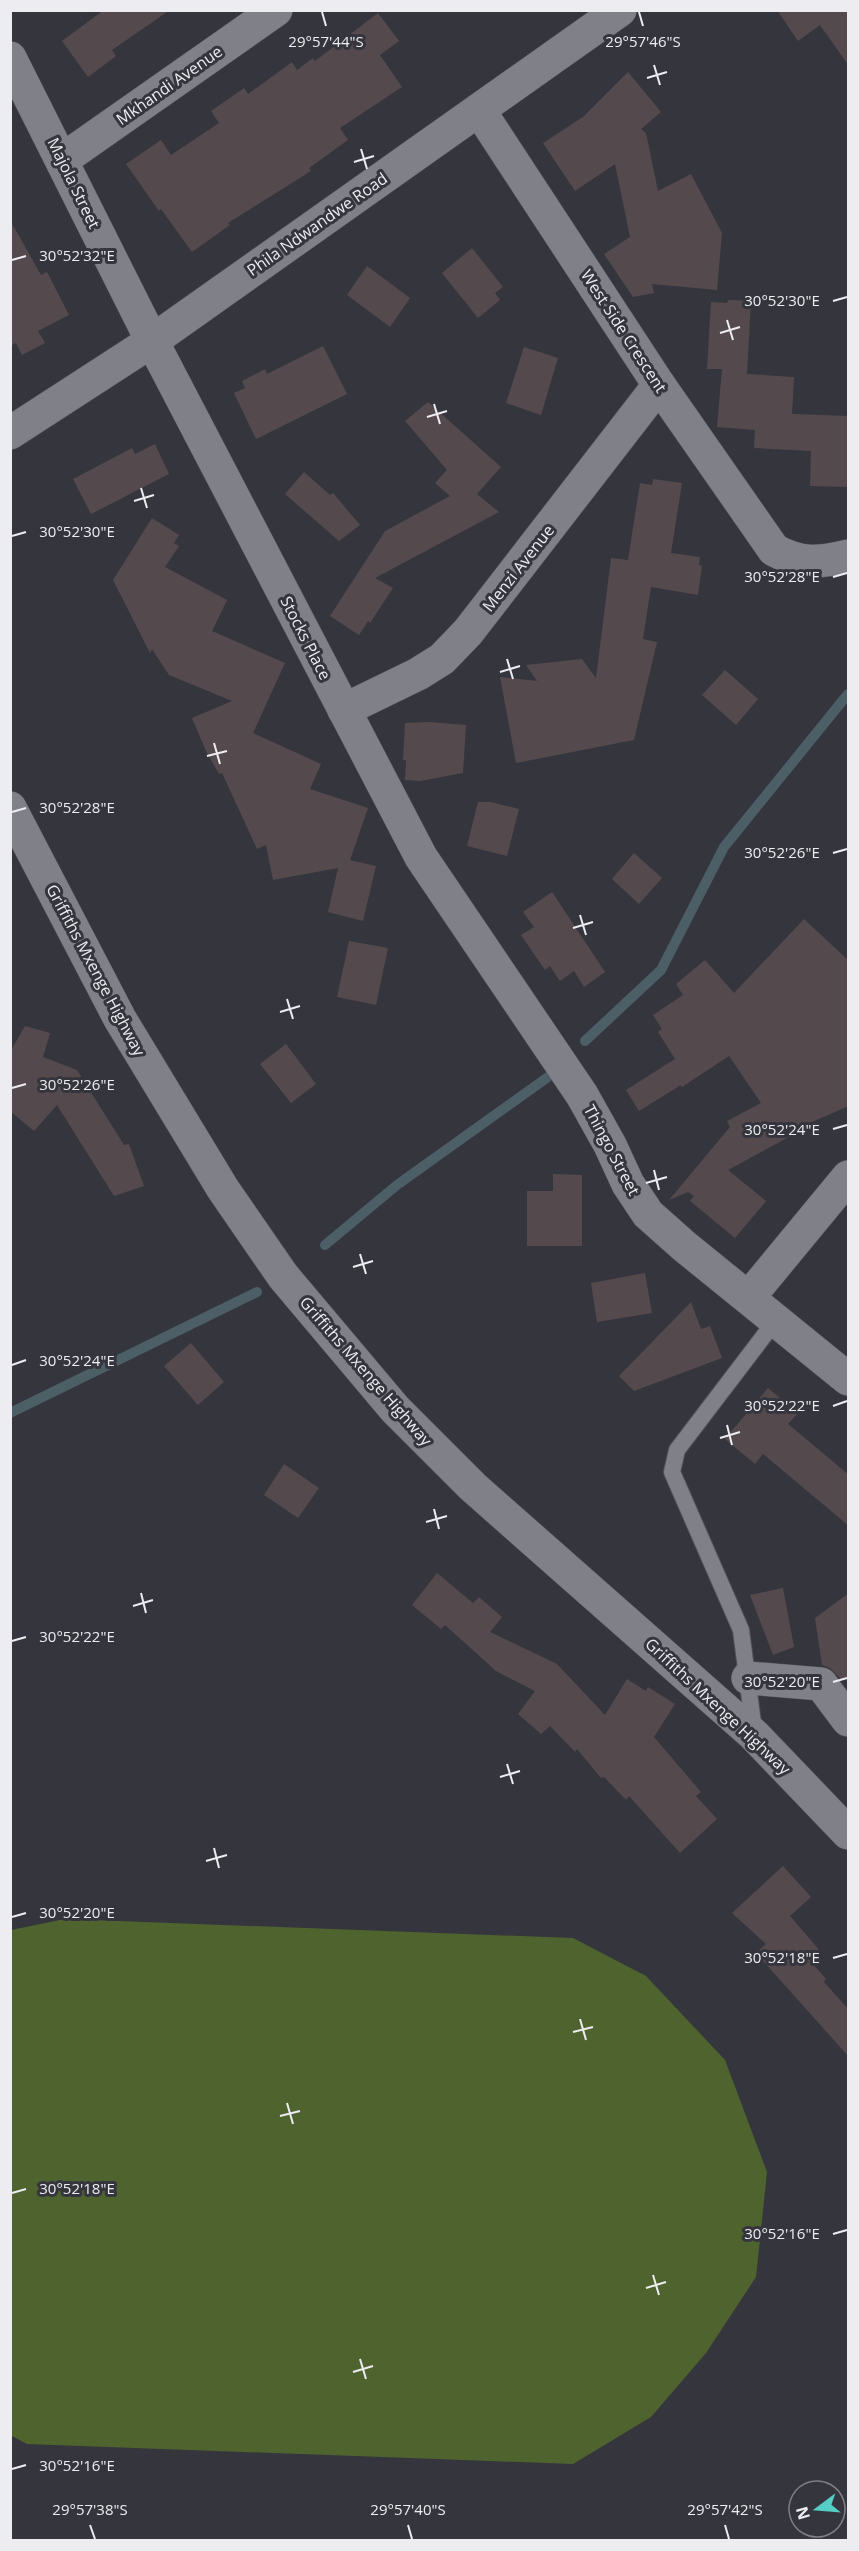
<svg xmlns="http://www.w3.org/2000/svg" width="859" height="2551" viewBox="0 0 859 2551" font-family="'Open Sans',sans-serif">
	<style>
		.green { fill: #4f632f }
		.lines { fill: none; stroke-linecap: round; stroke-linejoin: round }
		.stream { stroke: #4c5e66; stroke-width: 10 }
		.building { fill: #544a4d }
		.lane-casing { stroke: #535359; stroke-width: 18 }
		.street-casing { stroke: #535359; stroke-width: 34 }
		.secondary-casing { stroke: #535359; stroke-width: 34 }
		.lane { stroke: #808089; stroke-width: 16 }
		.street { stroke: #808089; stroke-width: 33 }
		.secondary { stroke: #808089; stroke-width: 33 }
		.ticks { fill: none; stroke: #ececf1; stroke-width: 2 }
		.labels { text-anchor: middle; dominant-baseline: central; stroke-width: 6; stroke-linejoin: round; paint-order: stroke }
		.street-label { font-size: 16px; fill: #ececf1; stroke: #35353d }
		.ticks-label { font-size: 15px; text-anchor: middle; fill: #ececf1; stroke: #35353d; stroke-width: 6; stroke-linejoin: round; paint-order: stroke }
	</style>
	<rect width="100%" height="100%" fill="#35353d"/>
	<path class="green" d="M65,1919L573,1938L646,1976L725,2060L767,2172L756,2277L706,2353L651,2417L573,2464L27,2444L10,2435L11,1930Z"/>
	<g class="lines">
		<g class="stream">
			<path d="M585,1041L661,970L724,847L848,694"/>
			<path d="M325,1245L397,1185L548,1077"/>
			<path d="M10,1413L257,1292"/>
		</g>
	</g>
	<g class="building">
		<path d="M104,10H170L112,50L116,56L88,77L62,41Z"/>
		<path d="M777,10H849V66L820,25L798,41Z"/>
		<path d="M378,13L399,41L380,55L402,87L340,128L348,140L309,168L311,171L228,223L230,225L192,252L161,209L159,211L126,164L161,140L171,155L219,123L211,111L244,88L248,94L292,62L297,70L313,58L315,61Z"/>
		<path d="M628,72L661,112L641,129L646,133L658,191L691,174L722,233L717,290L652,284L654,293L633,297L604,254L630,237L615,164L575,191L543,143L583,117Z"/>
		<path d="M10,220L41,275L47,272L69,315L38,331L45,343L22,355L16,343L10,346Z"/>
		<path d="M472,248L503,287L495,293L500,300L478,318L442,273Z"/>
		<path d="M367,266L410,298L390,327L347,295Z"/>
		<path d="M728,300L751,301L747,374L794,377L792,414L849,416V483L846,487L810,486L811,451L754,448L755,430L717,427L722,369H707L711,302L727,303Z"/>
		<path d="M323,346L347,394L256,439L234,393L245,388L242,381L265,369L267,374Z"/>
		<path d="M524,347L558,358L541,415L506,403Z"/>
		<path d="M428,402L501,467L477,494L499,512L375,578L393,588L370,623L368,621L359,635L330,616L385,531L450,496L435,483L447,470L405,421Z"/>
		<path d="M155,444L169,474L91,514L73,479L132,448L135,454Z"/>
		<path d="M304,472L330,495L333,493L360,525L339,541L285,494Z"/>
		<path d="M653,479L682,483L671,553L700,557L699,565L702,566L698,595L651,587L643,639L657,642L634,740L516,763L500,677L537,681L526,665L582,659L596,678L611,558L628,560L640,483L652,485Z"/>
		<path d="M152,518L179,535L174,543L179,546L165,567L227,600L212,631L285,663L253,733L321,764L310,789L368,808L350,860L376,866L363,921L328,912L338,868L273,880L266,845L257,849L222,773L219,774L206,751L192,718L232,701L169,675L152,649L150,653L113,580Z"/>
		<path d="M725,670L758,699L736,725L702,695Z"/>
		<path d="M429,722L466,725L463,773L420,781L405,780L406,760H403L405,723Z"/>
		<path d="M478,802H490L519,809L507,856L467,846Z"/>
		<path d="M634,853L662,878L639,904L612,879Z"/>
		<path d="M552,892L605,972L584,987L574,971L560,981L550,966L545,970L521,935L534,927L523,912Z"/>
		<path d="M804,919L849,961V1106L800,1127L802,1130L728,1170L766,1201L735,1238L690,1201L694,1196L688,1192L669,1200L730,1127L727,1121L761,1103L729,1056L682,1087L681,1085L639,1111L626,1090L675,1059L658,1032L662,1029L653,1015L683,995L676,984L705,960L734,993Z"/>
		<path d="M349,941L388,948L376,1005L337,997Z"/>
		<path d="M25,1026L50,1033L43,1057L77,1070L124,1145L129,1144L144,1186L114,1196L57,1105L34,1131L10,1111V1052Z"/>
		<path d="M286,1044L316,1084L291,1103L260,1064Z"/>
		<path d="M553,1174L582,1175V1246H527V1191H553Z"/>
		<path d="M645,1273L652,1313L597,1322L591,1283Z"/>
		<path d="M691,1302L701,1329L710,1326L722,1358L634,1391L619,1376Z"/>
		<path d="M191,1343L224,1382L198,1405L164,1366Z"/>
		<path d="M768,1388L798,1413L788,1424L849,1475V1526L763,1454L755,1464L725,1439Z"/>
		<path d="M284,1464L319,1488L298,1518L264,1495Z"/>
		<path d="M437,1573L473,1603L479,1597L502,1617L490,1632L557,1664L605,1715L627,1679L646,1691L648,1687L675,1704L654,1737L701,1792L696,1796L717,1819L680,1853L629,1796L626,1800L604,1777L601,1778L577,1749L575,1752L550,1726L541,1734L518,1714L535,1691L496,1671L445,1625L441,1629L412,1605Z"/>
		<path d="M783,1588L794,1647L773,1655L750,1595Z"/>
		<path d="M849,1593V1678L841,1679L830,1668L822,1665L815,1618Z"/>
		<path d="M783,1866L811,1897L790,1916L821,1952L812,1960V1963L826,1979L824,1982L849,2010V2057L756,1953L766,1944L732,1913Z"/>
	</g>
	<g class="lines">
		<g class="lane-casing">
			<path id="lane" d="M754,1731L741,1630L672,1472L677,1450L776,1320"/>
		</g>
		<g class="street-casing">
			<g id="street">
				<path d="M10,58L152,341L421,857L582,1095L610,1145L628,1184L648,1214L684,1246L848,1379"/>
				<path d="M479,110L659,385L774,550C802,565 818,563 848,556"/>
				<path d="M62,160L276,10"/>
				<path d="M10,433L152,341L620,10"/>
				<path d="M344,710L418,674L442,659L468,632L659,385"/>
				<path d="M749,1297L848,1177"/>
				<path d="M748,1678L821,1684L848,1720"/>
			</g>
		</g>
		<g class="secondary-casing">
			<path id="secondary" d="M10,808L120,1019L223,1189L283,1276L395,1409L473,1487L754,1735L848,1833"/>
		</g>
		<use href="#lane" class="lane"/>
		<use href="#street" class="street"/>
		<use href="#secondary" class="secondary"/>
	</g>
	<path class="ticks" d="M322,12L326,26M639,12L643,26M654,65L660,85M647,78L667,72M361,149L367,169M354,162L374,156M12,260L26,256M833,301L847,297M727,320L733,340M720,333L740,327M434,404L440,424M427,417L447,411M141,488L147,508M134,501L154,495M12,536L26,532M833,577L847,573M507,659L513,679M500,672L520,666M214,743L220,764M207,756L227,751M12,812L26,808M833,853L847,849M580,915L586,935M573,928L593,922M287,999L293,1019M280,1012L300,1006M12,1088L26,1084M833,1129L847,1125M654,1170L659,1190M646,1183L667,1177M360,1254L366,1274M353,1267L373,1261M12,1365L26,1360M833,1406L847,1401M727,1425L732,1445M720,1438L740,1432M434,1509L439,1529M426,1522L447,1516M141,1593L146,1613M133,1606L153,1600M12,1641L26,1637M833,1682L847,1678M507,1764L513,1784M500,1777L520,1771M214,1848L219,1868M206,1861L227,1855M12,1917L26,1913M833,1958L847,1954M580,2019L586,2040M573,2032L593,2027M287,2103L293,2124M280,2116L300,2111M12,2193L26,2189M833,2234L847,2230M653,2275L659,2295M646,2288L666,2282M360,2359L366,2379M353,2372L373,2366M12,2469L26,2465M90,2525L95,2539M408,2525L412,2539M725,2525L729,2539"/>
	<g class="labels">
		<g class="street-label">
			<text transform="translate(169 85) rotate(-35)">Mkhandi Avenue</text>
			<text transform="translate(74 183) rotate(64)">Majola Street</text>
			<text transform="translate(317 224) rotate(-35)">Phila Ndwandwe Road</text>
			<text transform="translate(624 331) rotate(57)">West Side Crescent</text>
			<text transform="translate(518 568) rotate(-52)">Menzi Avenue</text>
			<text transform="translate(306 638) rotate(63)">Stocks Place</text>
			<text transform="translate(96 970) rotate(62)">Griffiths Mxenge Highway</text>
			<text transform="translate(612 1150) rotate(62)">Thingo Street</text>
			<text transform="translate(366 1371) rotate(49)">Griffiths Mxenge Highway</text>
			<text transform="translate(718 1706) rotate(43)">Griffiths Mxenge Highway</text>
		</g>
	</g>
	<g class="ticks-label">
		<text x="326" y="47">29°57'44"S</text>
		<text x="643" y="47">29°57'46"S</text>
		<text x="77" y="261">30°52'32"E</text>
		<text x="782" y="306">30°52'30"E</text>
		<text x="77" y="537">30°52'30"E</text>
		<text x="782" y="582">30°52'28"E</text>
		<text x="77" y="813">30°52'28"E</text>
		<text x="782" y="858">30°52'26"E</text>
		<text x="77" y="1090">30°52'26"E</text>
		<text x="782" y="1135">30°52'24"E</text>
		<text x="77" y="1366">30°52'24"E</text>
		<text x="782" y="1411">30°52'22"E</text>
		<text x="77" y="1642">30°52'22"E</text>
		<text x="782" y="1687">30°52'20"E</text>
		<text x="77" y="1918">30°52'20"E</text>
		<text x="782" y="1963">30°52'18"E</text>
		<text x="77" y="2194">30°52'18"E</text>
		<text x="782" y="2239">30°52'16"E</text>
		<text x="77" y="2471">30°52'16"E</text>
		<text x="90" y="2515">29°57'38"S</text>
		<text x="408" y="2515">29°57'40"S</text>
		<text x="725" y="2515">29°57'42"S</text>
	</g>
	<rect width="859" height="2551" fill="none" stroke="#ececf1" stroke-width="24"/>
	<g transform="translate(817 2509) rotate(254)"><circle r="28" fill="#35353d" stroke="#7e7e85" stroke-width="1.5"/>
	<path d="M0-4.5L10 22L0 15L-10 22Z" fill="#55cec5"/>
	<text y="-9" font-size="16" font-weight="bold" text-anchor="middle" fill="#ececf1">N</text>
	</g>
</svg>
